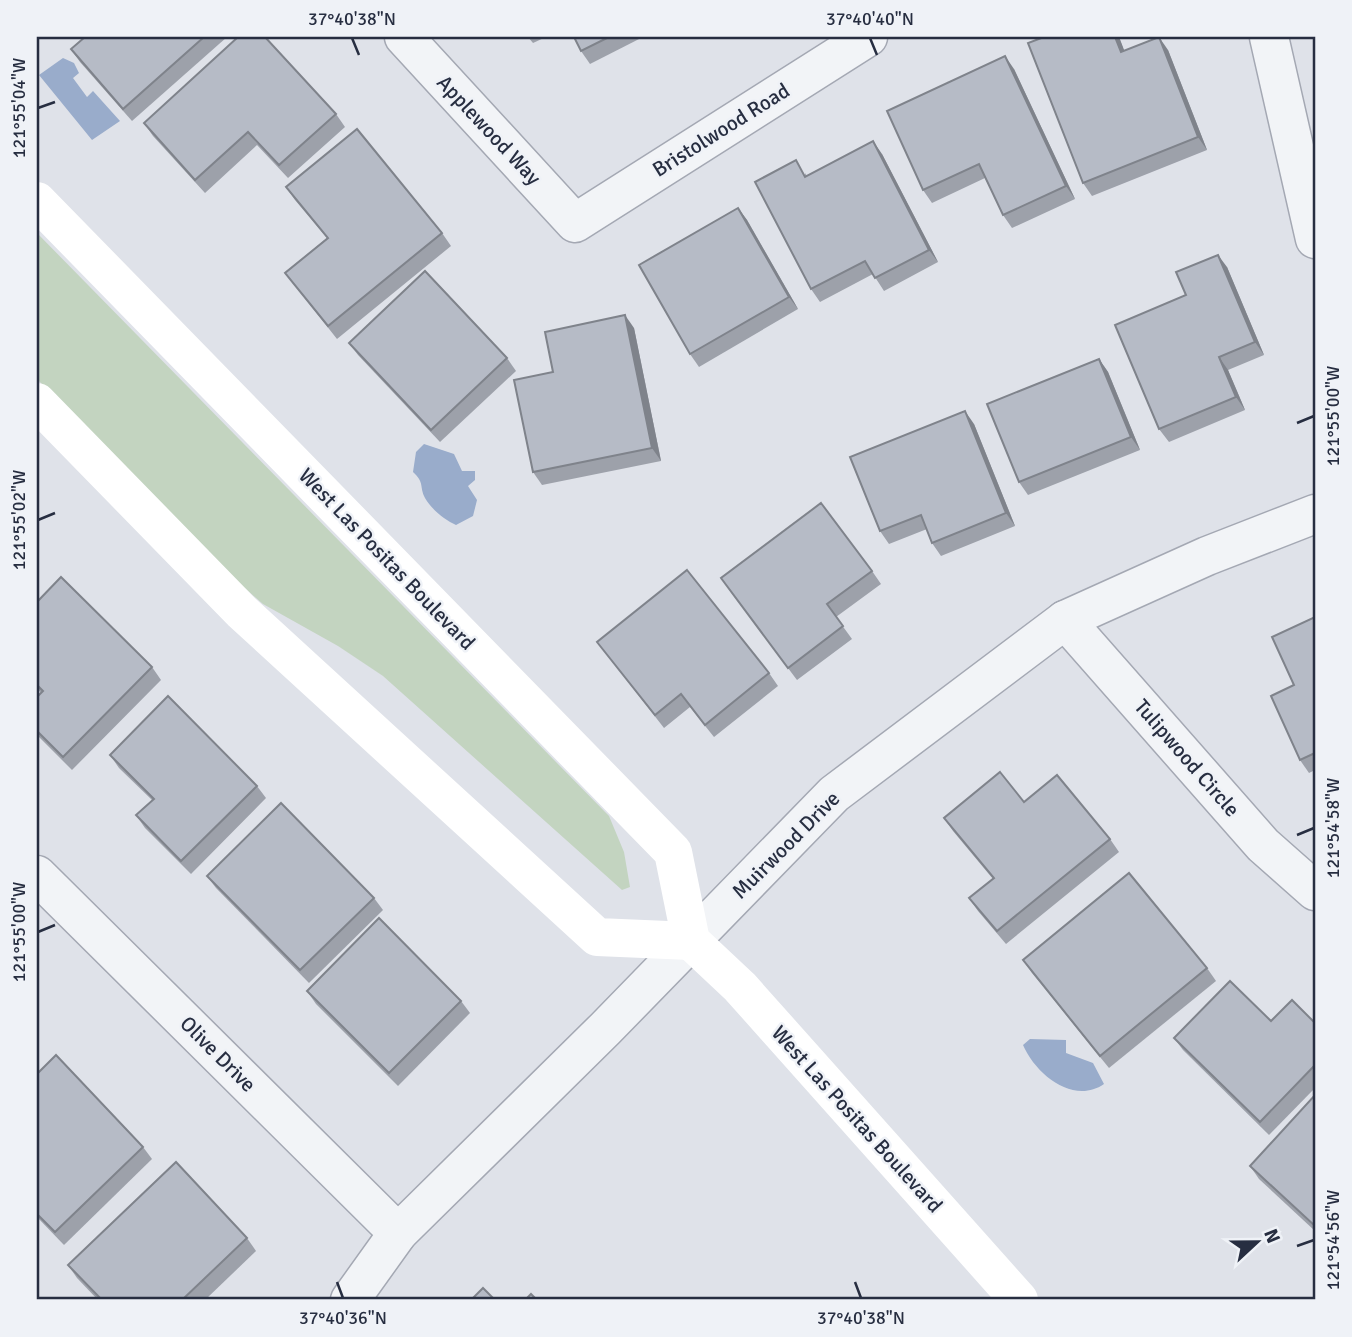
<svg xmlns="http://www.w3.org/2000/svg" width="1352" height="1337" viewBox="0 0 1352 1337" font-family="Signika,sans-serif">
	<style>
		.green { fill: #c3d4c0 }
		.water { fill: #99accb }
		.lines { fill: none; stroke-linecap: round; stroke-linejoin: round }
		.street-casing { stroke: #a4a8b3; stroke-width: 41 }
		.street { stroke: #f2f4f7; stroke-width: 38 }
		.secondary { stroke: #fff; stroke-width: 38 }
		.wall { fill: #9da1aa }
		.shaded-wall { fill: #7f838b }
		.building { fill: #b6bbc6; stroke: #7f838b; stroke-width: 2 }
		.ticks { fill: none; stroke: #272e41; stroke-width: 2.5 }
		.labels { text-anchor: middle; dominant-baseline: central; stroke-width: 5; stroke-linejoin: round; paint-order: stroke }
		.street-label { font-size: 21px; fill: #272e41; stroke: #eff2f7 }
		.neatline { fill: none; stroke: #272e41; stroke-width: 2.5 }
		.ticks-label { font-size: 18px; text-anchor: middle; fill: #272e41 }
	</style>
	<rect width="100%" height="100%" fill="#dfe2e9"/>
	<path class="green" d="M37,233L609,816L624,852L630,887L622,890L383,676L338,646L263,604L217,564L37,379Z"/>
	<g class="water">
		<path d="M63,58L74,63L79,73L73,78L87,97L93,91L120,121L92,140L39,75Z"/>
		<path d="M424,444L454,454L462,471H475V480L468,486L477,500L473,516L456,525C445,520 431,509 425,498C419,486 425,483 413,472L416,452Z"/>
		<path d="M1030,1039L1066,1040V1053L1093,1063L1104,1084C1074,1105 1036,1075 1023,1045Z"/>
	</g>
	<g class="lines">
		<g class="street-casing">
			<g id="street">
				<path d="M404,37L575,223L868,37"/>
				<path d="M1269,37L1315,239"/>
				<path d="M1065,620L1263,845L1315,891"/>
				<path d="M37,875L398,1233"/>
				<path d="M350,1300L398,1233L605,1029L834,794L1065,620L1207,556L1315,514"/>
			</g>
		</g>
		<use href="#street" class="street"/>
		<g class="secondary">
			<path d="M37,201L673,852L691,941L740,987L1019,1300"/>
			<path d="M37,402L242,612L597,937L691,941"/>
		</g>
	</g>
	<g class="wall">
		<path d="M85,37H227L132,121L80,62L71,49Z"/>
		<path d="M528,37H546L533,43Z"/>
		<path d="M574,37H643L590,64L581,51Z"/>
		<path d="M1044,37H1119L1124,51L1168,50L1207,150L1092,196L1083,183Z"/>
		<path d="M1014,69L1075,199L1012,228L1003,215L985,178L932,203L923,190Z"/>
		<path d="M336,114L345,127L288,178L257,145L205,193L153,136L144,123Z"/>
		<path d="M882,154L938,262L884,291L873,274L820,302L811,289L805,173L807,176Z"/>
		<path d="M286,187L442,233L451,246L337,339L285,273L327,238L295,200Z"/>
		<path d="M738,208L747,220L798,309L699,367L690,354Z"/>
		<path d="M1227,267L1264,355L1228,370L1245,410L1169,442L1159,429L1186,295Z"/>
		<path d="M634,328L661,461L542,485L533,472L553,372Z"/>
		<path d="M349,343L507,358L516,371L440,442L358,355Z"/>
		<path d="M1099,359L1108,372L1140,450L1028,495L1019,482Z"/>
		<path d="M974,424L1015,526L941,556L932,543L927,529L889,544L880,531Z"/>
		<path d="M872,571L881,584L836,617L852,639L797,680L730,591Z"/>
		<path d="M37,602L152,667L161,680L72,770L37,735V697L41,693L37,688Z"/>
		<path d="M1315,617V770L1309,773L1300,760L1294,685Z"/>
		<path d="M597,642L769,673L778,686L714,737L690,707L664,728Z"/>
		<path d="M110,755L257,786L266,798L191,874L145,828L136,815L152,800L119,768Z"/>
		<path d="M1024,802L1110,839L1119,852L1006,944L978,911L969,898L993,879L953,831L944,818Z"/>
		<path d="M207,876L374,898L383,910L309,983L216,888Z"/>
		<path d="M1023,960L1207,968L1216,981L1109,1068L1032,973Z"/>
		<path d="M307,991L461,1001L470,1013L398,1086L316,1004Z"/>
		<path d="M1271,1021L1315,1023V1088L1269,1135L1183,1050L1174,1038Z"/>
		<path d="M37,1074L143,1147L152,1159L64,1245L37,1217Z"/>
		<path d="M1315,1095V1231L1259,1179L1250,1166Z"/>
		<path d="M247,1238L256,1251L205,1300H98L77,1278L68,1265Z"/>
	</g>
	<g class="shaded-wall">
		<path d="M1115,37H1119L1130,65L1121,52Z"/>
		<path d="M1159,37L1168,50L1207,150L1198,137Z"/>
		<path d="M1005,56L1014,69L1075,199L1066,186Z"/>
		<path d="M873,141L882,154L938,262L929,250Z"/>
		<path d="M738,208L747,220L798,309L789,297Z"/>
		<path d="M1218,255L1227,267L1264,355L1255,342Z"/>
		<path d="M625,315L634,328L661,461L652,448Z"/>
		<path d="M1219,357L1228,370L1245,410L1236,397Z"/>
		<path d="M1099,359L1108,372L1140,450L1131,437Z"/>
		<path d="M965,411L974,424L1015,526L1006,513Z"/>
	</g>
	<g class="building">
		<path d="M85,37H204L123,109L71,49Z"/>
		<path d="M238,37H265L336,114L279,165L248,132L195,180L144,123Z"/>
		<path d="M574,37H609L581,51Z"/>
		<path d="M1044,37H1115L1121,52L1159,37L1198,137L1083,183L1028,43Z"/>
		<path d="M1005,56L1066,186L1003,215L979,164L923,190L887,111Z"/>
		<path d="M357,129L442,233L328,326L285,273L328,238L286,187Z"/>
		<path d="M873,141L929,250L875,278L865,261L811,289L755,182L796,160L805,177Z"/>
		<path d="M738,208L789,297L690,354L639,265Z"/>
		<path d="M1218,255L1255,342L1219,357L1236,397L1159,429L1115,325L1186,295L1176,272Z"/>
		<path d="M425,271L507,358L431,430L349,343Z"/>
		<path d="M625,315L652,448L533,472L514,380L553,372L545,332Z"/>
		<path d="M1099,359L1131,437L1019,482L987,404Z"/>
		<path d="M965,411L1006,513L932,543L921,515L880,531L850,457Z"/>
		<path d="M821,503L872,571L827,604L843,626L788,668L721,578Z"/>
		<path d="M687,570L769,673L705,725L681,694L655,715L597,642Z"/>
		<path d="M61,577L152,667L63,757L37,731V697L43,691L37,685V602Z"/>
		<path d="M1315,617V753L1300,760L1271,696L1294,685L1272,637Z"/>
		<path d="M168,696L257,786L181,861L136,815L154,799L110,755Z"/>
		<path d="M1000,772L1024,802L1057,775L1110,839L997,931L969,898L994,878L944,818Z"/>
		<path d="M281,803L374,898L300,970L207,876Z"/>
		<path d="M1129,873L1207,968L1100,1056L1023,960Z"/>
		<path d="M379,918L461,1001L389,1073L307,991Z"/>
		<path d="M1230,981L1271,1021L1292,1000L1315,1023V1065L1260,1122L1174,1038Z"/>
		<path d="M56,1055L143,1147L55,1232L37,1214V1074Z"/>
		<path d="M1315,1095V1226L1250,1166Z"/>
		<path d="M176,1162L247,1238L182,1300H102L68,1265Z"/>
		<path d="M483,1288L495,1300H471Z"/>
		<path d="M531,1294L537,1300H525Z"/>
	</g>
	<path class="ticks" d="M352,38L359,55M870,38L877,55M38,108L55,102M1297,423L1314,416M38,520L55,513M1297,835L1314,828M38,932L55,925M1297,1246L1314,1240M337,1282L343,1298M855,1282L861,1298"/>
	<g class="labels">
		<g class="street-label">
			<text transform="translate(489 130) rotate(47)">Applewood Way</text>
			<text transform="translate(721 130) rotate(-32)">Bristolwood Road</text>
			<text transform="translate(387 559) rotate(46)">West Las Positas Boulevard</text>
			<text transform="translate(1187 758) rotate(49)">Tulipwood Circle</text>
			<text transform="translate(786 845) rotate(-45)">Muirwood Drive</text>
			<text transform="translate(218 1054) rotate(45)">Olive Drive</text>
			<text transform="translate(857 1119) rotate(48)">West Las Positas Boulevard</text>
		</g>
	</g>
	<rect width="1352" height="1337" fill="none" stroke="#eff2f7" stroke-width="77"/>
	<g transform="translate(1257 1242) rotate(68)" stroke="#eff2f7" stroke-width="5" paint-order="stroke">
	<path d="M0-5L12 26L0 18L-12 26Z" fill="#272e41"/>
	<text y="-10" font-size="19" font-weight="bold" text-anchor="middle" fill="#272e41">N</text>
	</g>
	<rect x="38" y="38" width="1276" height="1260" class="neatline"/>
	<g class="ticks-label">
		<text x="352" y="25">37°40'38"N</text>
		<text x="870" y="25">37°40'40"N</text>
		<text transform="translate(19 108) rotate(-90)" y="6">121°55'04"W</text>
		<text transform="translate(1333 416) rotate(-90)" y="6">121°55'00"W</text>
		<text transform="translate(19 520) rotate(-90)" y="6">121°55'02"W</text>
		<text transform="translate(1333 828) rotate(-90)" y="6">121°54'58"W</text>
		<text transform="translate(19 932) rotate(-90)" y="6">121°55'00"W</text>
		<text transform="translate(1333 1240) rotate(-90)" y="6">121°54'56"W</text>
		<text x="343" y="1324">37°40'36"N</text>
		<text x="861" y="1324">37°40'38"N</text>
	</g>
</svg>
